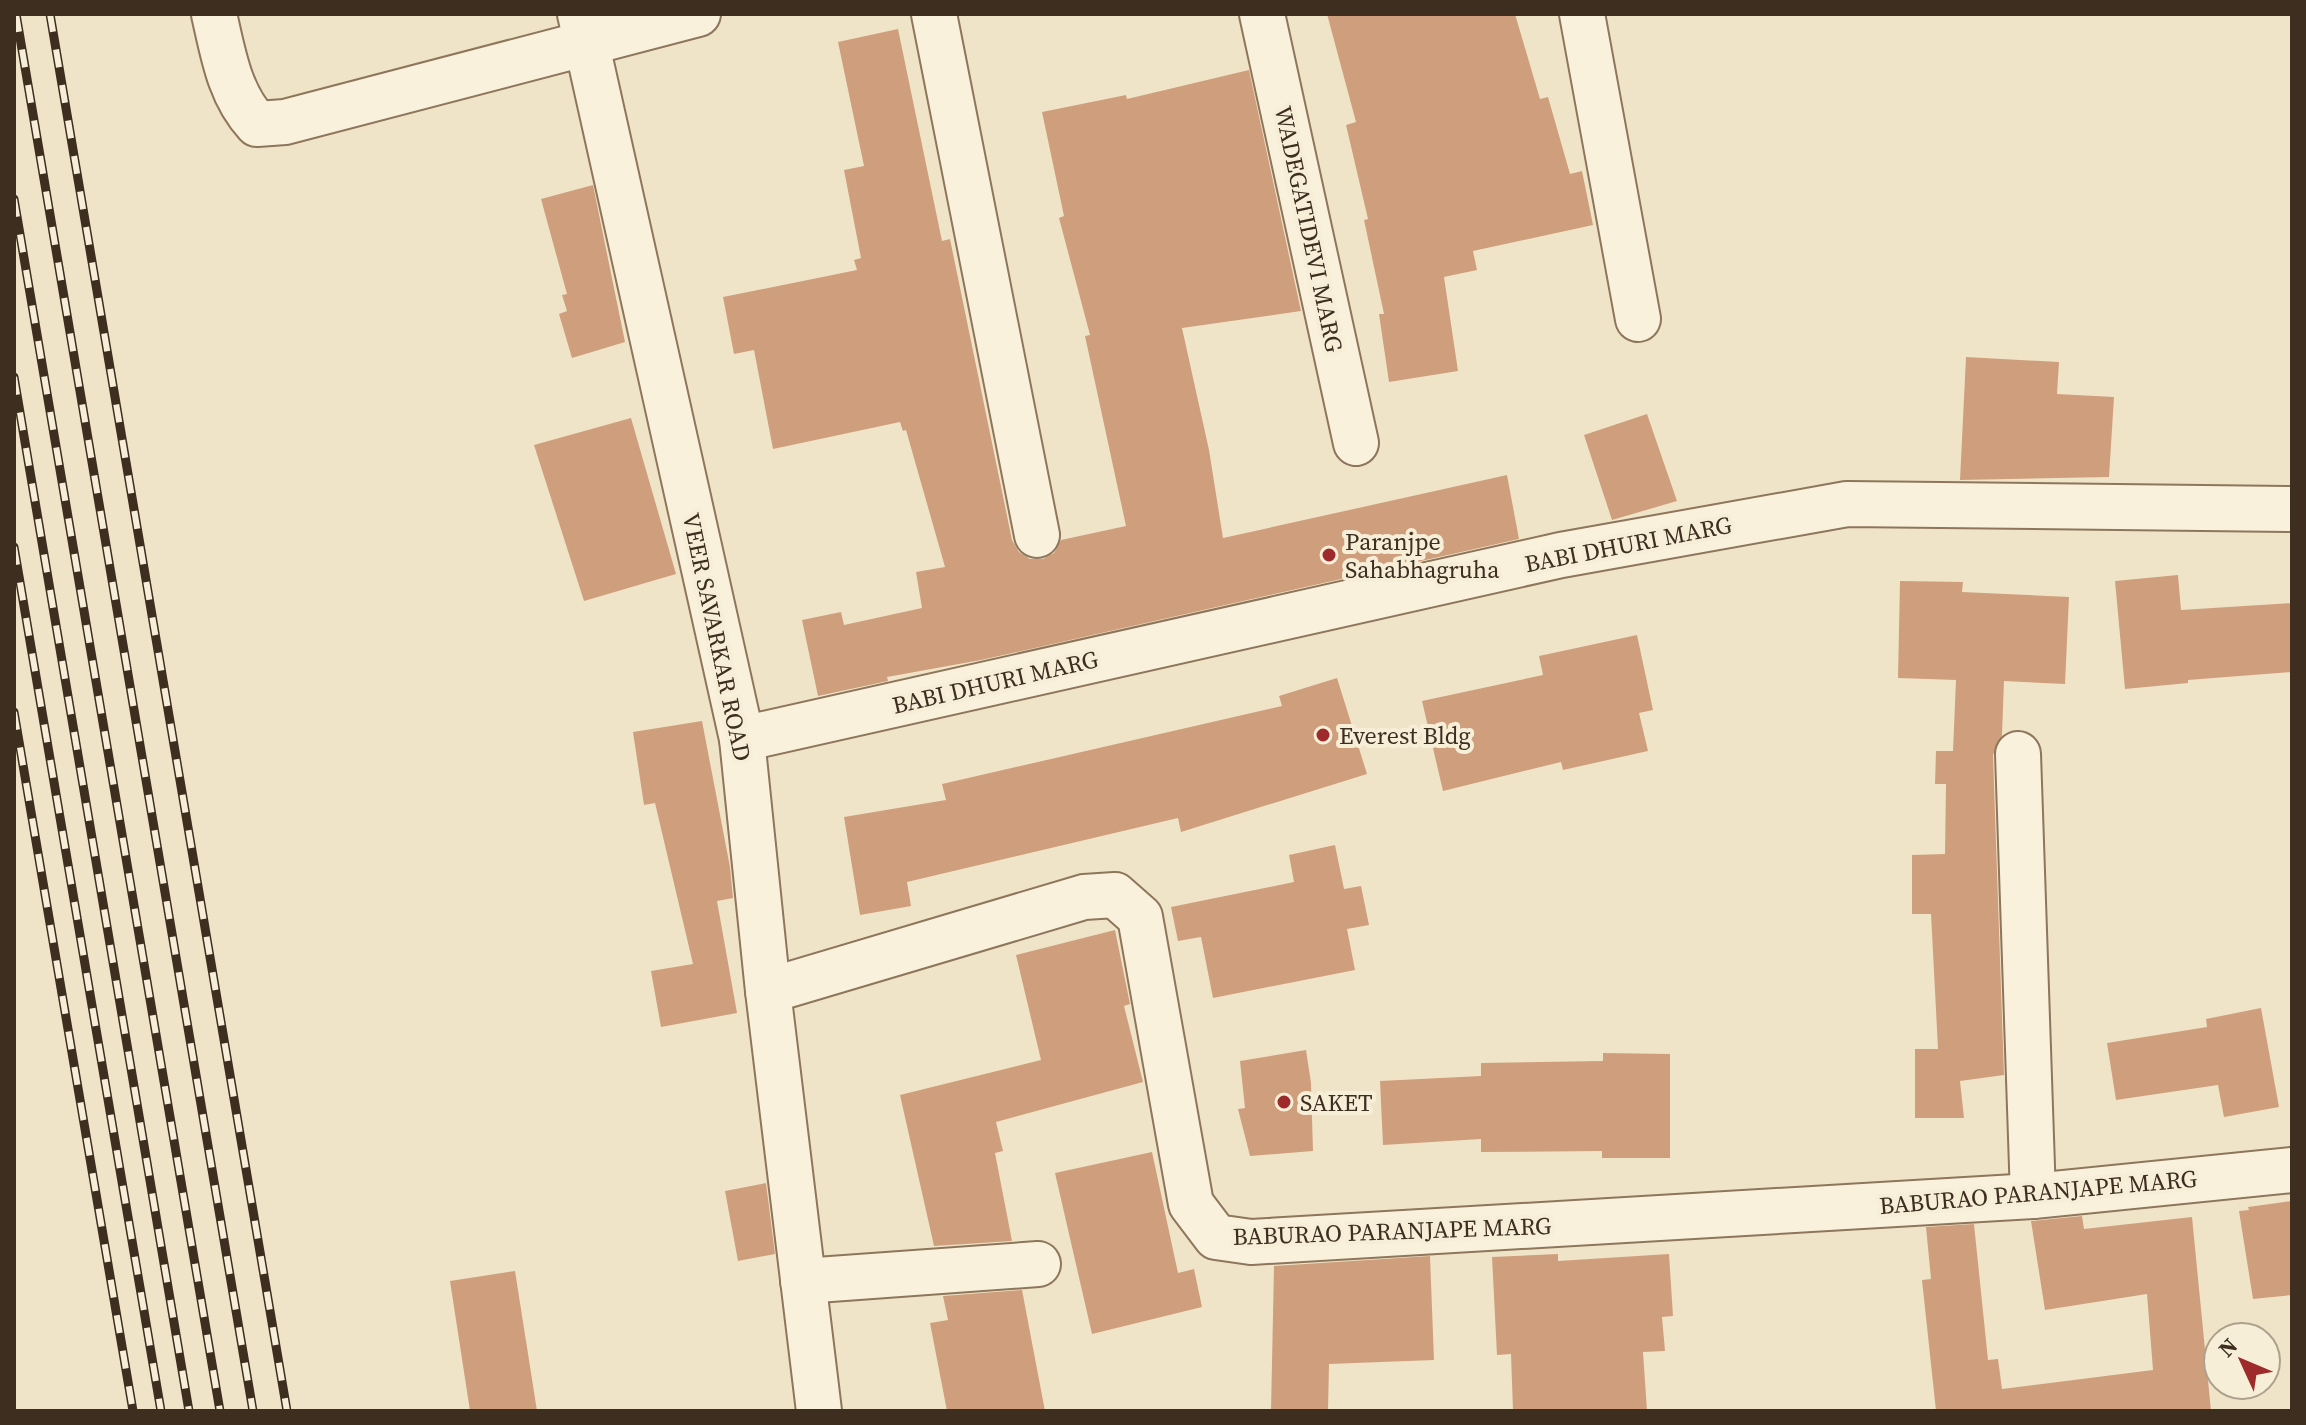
<svg xmlns="http://www.w3.org/2000/svg" width="2306" height="1425" viewBox="0 0 2306 1425" font-family="'Source Serif 4',serif">
	<style>
		.building { fill: #cf9f7d }
		.lines { fill: none; stroke-linecap: round; stroke-linejoin: round }
		.minor-casing { stroke: #8d765c; stroke-width: 48 }
		.minor { stroke: #faf1dc; stroke-width: 44 }
		.rail-casing { stroke: #3d2e20; stroke-width: 9 }
		.rail { stroke: #f7eed8; stroke-width: 6; stroke-dasharray: 18; stroke-linecap: butt }
		.poi-dot { fill: #9e2a2b; stroke: #f7eed8; stroke-width: 3 }
		.labels { text-anchor: middle; dominant-baseline: central; stroke-width: 8; stroke-linejoin: round; paint-order: stroke }
		.street-label { font-size: 24px; fill: #3d2e20; stroke: #f7eed8 }
		.poi-label { font-size: 24px; fill: #3d2e20; stroke: #f7eed8; text-anchor: start }
	</style>
	<rect width="100%" height="100%" fill="#f0e4c8"/>
	<g class="building">
		<path d="M1327,14H1515L1540,99L1548,97L1570,174L1582,171L1593,225L1473,251L1477,270L1444,277L1458,371L1389,382L1379,314H1384L1364,220L1368,219L1346,125L1356,122Z"/>
		<path d="M898,29L942,241L950,239L1012,540L1019,552L1030,559H1043L1054,553L1061,540L1126,526L1085,336L1090,335L1059,218L1064,216L1042,112L1126,95L1127,99L1249,70L1301,311L1182,328L1209,450L1223,538L1507,475L1519,539L981,660L887,677L888,681L818,696L802,620L841,612L844,625L922,608L916,572L945,567L906,430L903,431L900,422L773,449L754,350L734,354L723,297L857,270L854,260L861,258L844,170L864,166L838,42Z"/>
		<path d="M593,185L625,342L572,358L559,314L567,311L562,295L567,294L541,199Z"/>
		<path d="M1966,357L2059,362L2057,394L2114,397L2109,477L1960,480Z"/>
		<path d="M1647,414L1677,501L1612,520L1584,435Z"/>
		<path d="M631,418L676,574L584,601L534,445Z"/>
		<path d="M2178,575L2181,610L2292,603V672L2188,680V683L2125,689L2115,581Z"/>
		<path d="M1900,581L1963,582L1962,592L2069,597L2065,684L2004,681L2002,735L1993,755L2004,1075L1960,1081L1964,1118H1915V1049H1938L1931,914H1912V855L1945,854L1946,784H1935L1936,751H1953L1956,680L1898,678Z"/>
		<path d="M1637,635L1653,710L1639,713L1648,751L1563,770L1561,762L1443,791L1422,701L1543,675L1539,656Z"/>
		<path d="M1337,678L1367,774L1181,832L1178,818L907,882L911,906L860,915L844,817L946,800L942,784L1282,706L1279,696Z"/>
		<path d="M702,721L730,867L733,898L717,901L737,1013L661,1027L651,971L693,964L655,803L644,805L633,732Z"/>
		<path d="M1335,845L1344,889L1361,886L1369,925L1347,929L1355,970L1213,998L1201,937L1178,941L1171,907L1294,882L1289,855Z"/>
		<path d="M1115,930L1130,1004L1124,1006L1143,1082L996,1122L1003,1151L995,1153L1012,1241L934,1246L900,1095L1041,1060L1016,955Z"/>
		<path d="M2261,1008L2279,1107L2224,1117L2218,1085L2116,1100L2107,1043L2207,1027L2206,1019Z"/>
		<path d="M1306,1050L1311,1083L1313,1151L1250,1156L1238,1109L1245,1108L1240,1061Z"/>
		<path d="M1603,1053L1670,1054V1158H1602V1151L1481,1152V1139L1383,1145L1380,1081L1481,1076V1063L1603,1061Z"/>
		<path d="M1152,1152L1178,1273L1194,1269L1202,1307L1092,1334L1055,1173Z"/>
		<path d="M766,1183L775,1254L738,1261L725,1191Z"/>
		<path d="M2292,1201V1295L2253,1299L2239,1211L2249,1210L2248,1207Z"/>
		<path d="M2082,1216L2084,1229L2192,1217L2211,1411H1936L1922,1280L1931,1279L1926,1227L1974,1224L1988,1360L1998,1359L2002,1389L2153,1370L2147,1294L2045,1310L2031,1221Z"/>
		<path d="M1558,1254V1261L1669,1254L1673,1316L1662,1317L1665,1351L1643,1352L1647,1411H1513L1511,1354L1497,1355L1492,1257Z"/>
		<path d="M1430,1256L1434,1360L1329,1364L1328,1411H1271L1274,1266Z"/>
		<path d="M515,1271L537,1411H470L450,1281Z"/>
		<path d="M1022,1290L1045,1411H947L930,1323L948,1320L943,1296Z"/>
	</g>
	<g class="lines">
		<g class="minor-casing">
			<g id="minor">
				<path d="M214,14C223,53 229,94 257,124L285,122L698,14"/>
				<path d="M580,14L742,739L768,991L819,1411"/>
				<path d="M934,14L1037,535"/>
				<path d="M1262,14L1356,443"/>
				<path d="M1582,14L1638,319"/>
				<path d="M742,739L1561,555L1847,504L2292,509"/>
				<path d="M2018,754L2033,1196"/>
				<path d="M768,991L1084,897L1115,895L1140,917L1191,1204L1216,1237L1251,1242L2033,1196L2292,1170"/>
				<path d="M803,1281L1038,1264"/>
			</g>
		</g>
		<use href="#minor" class="minor"/>
		<g class="rail-casing">
			<g id="rail">
				<path d="M16,14L253,1411"/>
				<path d="M50,14L287,1411"/>
				<path d="M14,199L220,1411"/>
				<path d="M14,377L189,1411"/>
				<path d="M14,547L161,1411"/>
				<path d="M14,712L133,1411"/>
			</g>
		</g>
		<use href="#rail" class="rail"/>
	</g>
	<g class="poi-dot">
		<circle cx="1329" cy="555" r="8"/>
		<circle cx="1323" cy="735" r="8"/>
		<circle cx="1284" cy="1102" r="8"/>
	</g>
	<g class="labels">
		<g class="street-label">
			<text transform="translate(1309 229) rotate(78)">WADEGATIDEVI MARG</text>
			<text transform="translate(1628 544) rotate(-11)">BABI DHURI MARG</text>
			<text transform="translate(717 637) rotate(78)">VEER SAVARKAR ROAD</text>
			<text transform="translate(995 682) rotate(-13)">BABI DHURI MARG</text>
			<text transform="translate(2038 1192) rotate(-5)">BABURAO PARANJAPE MARG</text>
			<text transform="translate(1392 1231) rotate(-2)">BABURAO PARANJAPE MARG</text>
		</g>
		<g class="poi-label">
			<text x="1345" y="541">Paranjpe<tspan x="1345" dy="28">Sahabhagruha</tspan></text>
			<text x="1339" y="735">Everest Bldg</text>
			<text x="1300" y="1102">SAKET</text>
		</g>
	</g>
	<rect width="2306" height="1425" fill="none" stroke="#3d2e20" stroke-width="32"/>
	<g transform="translate(2242 1361) rotate(314)"><circle r="38" fill="#f7eed8" stroke="#ada18e" stroke-width="2"/>
	<path d="M0-6L14 30L0 20L-14 30Z" fill="#9e2a2b"/>
	<text y="-12" font-size="22" font-weight="bold" text-anchor="middle" fill="#3d2e20">N</text>
	</g>
</svg>
